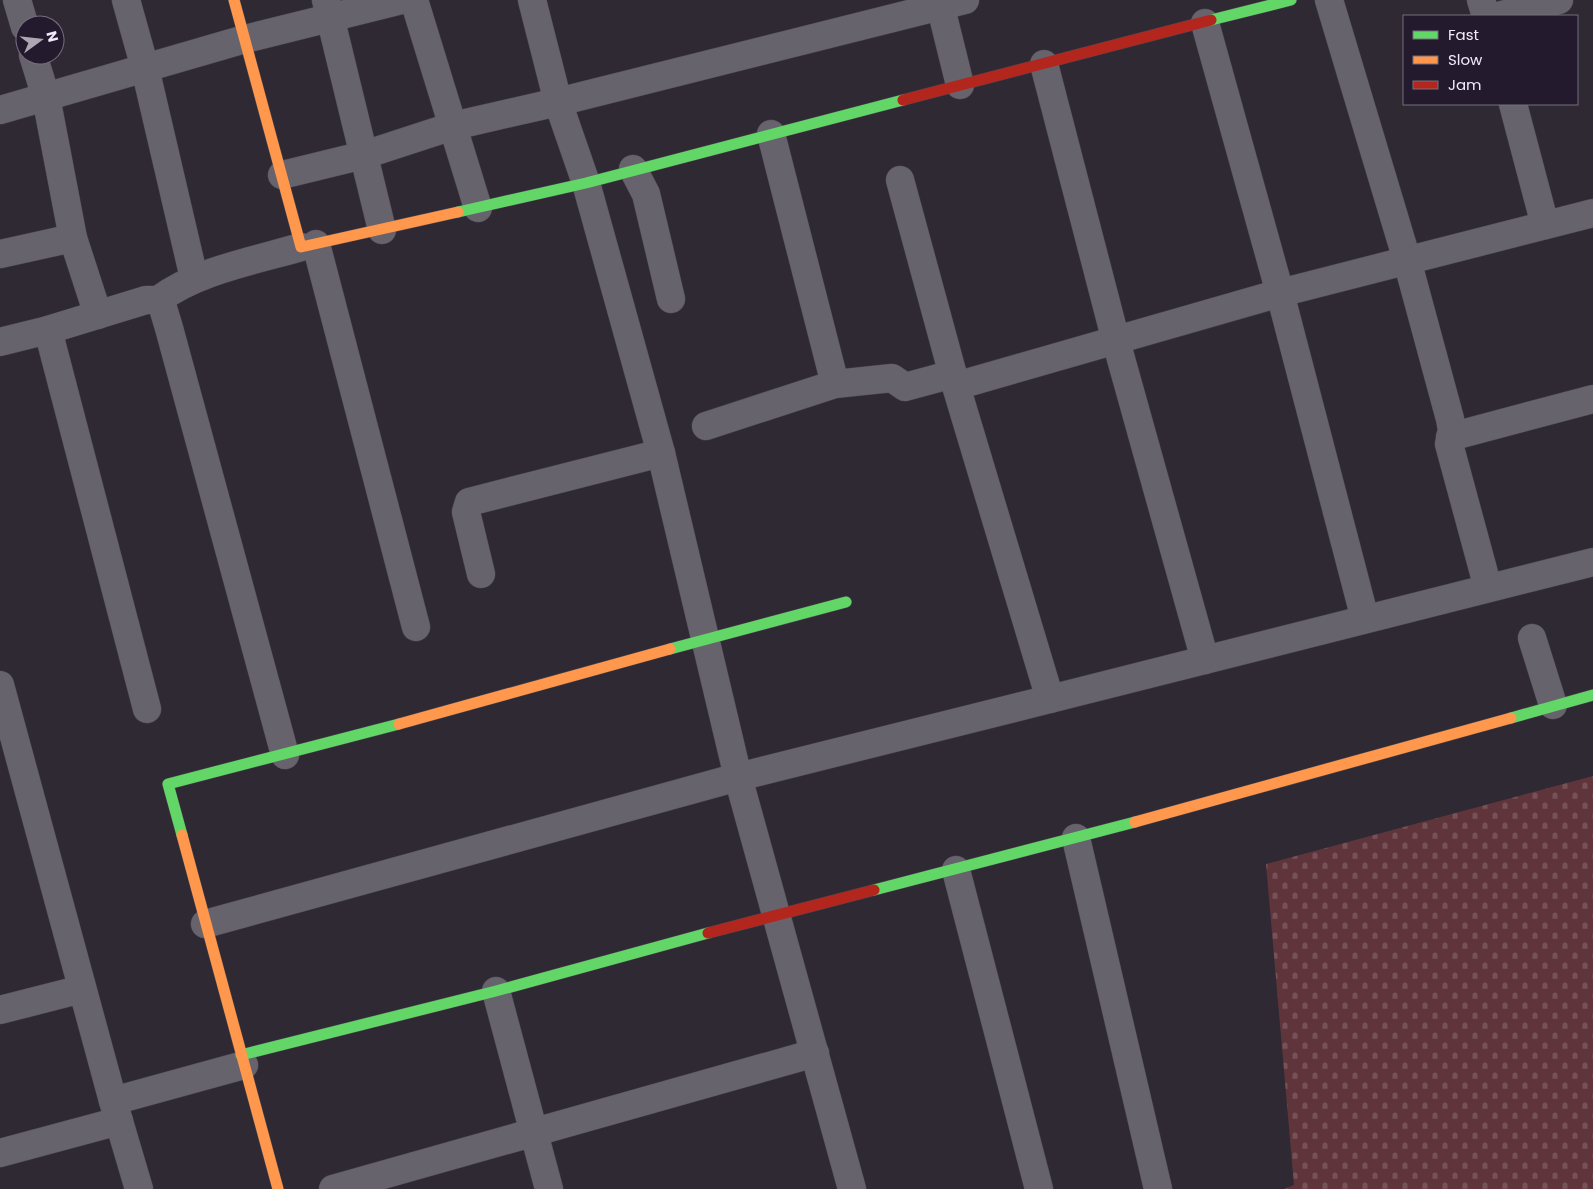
<svg xmlns="http://www.w3.org/2000/svg" width="1593" height="1189" viewBox="0 0 1593 1189" font-family="Poppins,sans-serif">
	<style>
		.cemetery { fill: url(#cemetery-stones) }
		.lines { fill: none; stroke-linecap: round; stroke-linejoin: round }
		.street-casing { stroke: #4a454f; stroke-width: 29 }
		.fast-casing { stroke: #4a454f; stroke-width: 12 }
		.slow-casing { stroke: #4a454f; stroke-width: 12 }
		.jam-casing { stroke: #4a454f; stroke-width: 12 }
		.street { stroke: #67636c; stroke-width: 28 }
		.fast { stroke: #63d668; stroke-width: 11 }
		.slow { stroke: #ff974d; stroke-width: 11 }
		.jam { stroke: #b3261e; stroke-width: 11 }
	</style>
	<defs>
		<pattern id="cemetery-stones" width="16" height="16" patternUnits="userSpaceOnUse" patternTransform="scale(1.25)"><rect width="16" height="16" fill="#5f353b"/><path d="M2 7V4a2 2 0 0 1 4 0v3zM10 15v-3a2 2 0 0 1 4 0v3z" fill="#765258"/></pattern>
	</defs>
	<rect width="100%" height="100%" fill="#2e2933"/>
	<path class="cemetery" d="M1593,776V1189H1284L1294,1185L1266,864Z"/>
	<g class="lines">
		<g class="street-casing">
			<g id="street">
				<path d="M17,0L25,27"/>
				<path d="M126,0L145,68L194,278"/>
				<path d="M326,0L382,230"/>
				<path d="M414,0L478,208"/>
				<path d="M532,0L558,102L586,183L661,453L738,777L852,1189"/>
				<path d="M939,0L960,85"/>
				<path d="M1329,0L1407,260L1450,419L1452,430L1449,444L1488,588"/>
				<path d="M1481,0L1486,16"/>
				<path d="M1498,16L1559,0"/>
				<path d="M1205,23L1280,293L1365,619"/>
				<path d="M33,55L46,97L73,238L98,315"/>
				<path d="M1044,64L1116,341L1205,660"/>
				<path d="M1513,104L1545,225"/>
				<path d="M0,110L245,39L402,0"/>
				<path d="M771,134L835,384"/>
				<path d="M633,169L646,194L671,299"/>
				<path d="M282,175L364,155L453,126L558,102L965,0"/>
				<path d="M900,180L956,386L1280,293L1593,213"/>
				<path d="M316,244L416,627"/>
				<path d="M0,254L73,238"/>
				<path d="M158,300C199,270 253,261 301,247"/>
				<path d="M48,330L147,709"/>
				<path d="M0,342L48,330L146,300H158L163,308L169,328L285,755"/>
				<path d="M956,386L1050,699L1593,562"/>
				<path d="M706,426L835,384L892,378L905,387L953,374"/>
				<path d="M1450,437L1593,399"/>
				<path d="M481,574L466,512L469,502L661,453"/>
				<path d="M1532,638L1553,705"/>
				<path d="M0,685L113,1101L139,1189"/>
				<path d="M1076,838L1158,1189"/>
				<path d="M956,870L1039,1189"/>
				<path d="M205,924L738,777L1050,699"/>
				<path d="M496,991L549,1189"/>
				<path d="M0,1010L82,989"/>
				<path d="M113,1101L244,1065"/>
				<path d="M0,1153L119,1121"/>
				<path d="M333,1189L815,1053"/>
			</g>
		</g>
		<g class="fast-casing">
			<g id="fast">
				<path d="M1211,20L1291,0"/>
				<path d="M458,212L586,183L903,100"/>
				<path d="M670,649L846,602"/>
				<path d="M1511,718L1593,695"/>
				<path d="M182,835L168,784L399,724"/>
				<path d="M874,890L1135,822"/>
				<path d="M241,1055L496,991L708,933"/>
			</g>
		</g>
		<g class="slow-casing">
			<g id="slow">
				<path d="M234,0L301,247L458,212"/>
				<path d="M399,724L670,649"/>
				<path d="M1135,822L1511,718"/>
				<path d="M182,835L278,1189"/>
			</g>
		</g>
		<g class="jam-casing">
			<g id="jam">
				<path d="M903,100L1211,20"/>
				<path d="M708,933L874,890"/>
			</g>
		</g>
		<use href="#street" class="street"/>
		<use href="#fast" class="fast"/>
		<use href="#slow" class="slow"/>
		<use href="#jam" class="jam"/>
	</g>
	<rect x="1403" y="15" width="175" height="90" fill="#231a2d" stroke="#756e7e"/>
	<rect x="1413" y="31" width="25" height="8" fill="#63d668" stroke="#756e7e"/>
	<text x="1448" y="40" font-size="15" fill="#f0ebf8">Fast</text>
	<rect x="1413" y="56" width="25" height="8" fill="#ff974d" stroke="#756e7e"/>
	<text x="1448" y="65" font-size="15" fill="#f0ebf8">Slow</text>
	<rect x="1413" y="81" width="25" height="8" fill="#b3261e" stroke="#756e7e"/>
	<text x="1448" y="90" font-size="15" fill="#f0ebf8">Jam</text>
	<g transform="translate(40 40) rotate(75)"><circle r="24" fill="#231a2d" stroke="#756e7e"/>
	<path d="M0-4L9 19L0 12L-9 19Z" fill="#aca7b3"/>
	<text y="-8" font-size="14" font-weight="bold" text-anchor="middle" fill="#f0ebf8">N</text>
	</g>
</svg>
